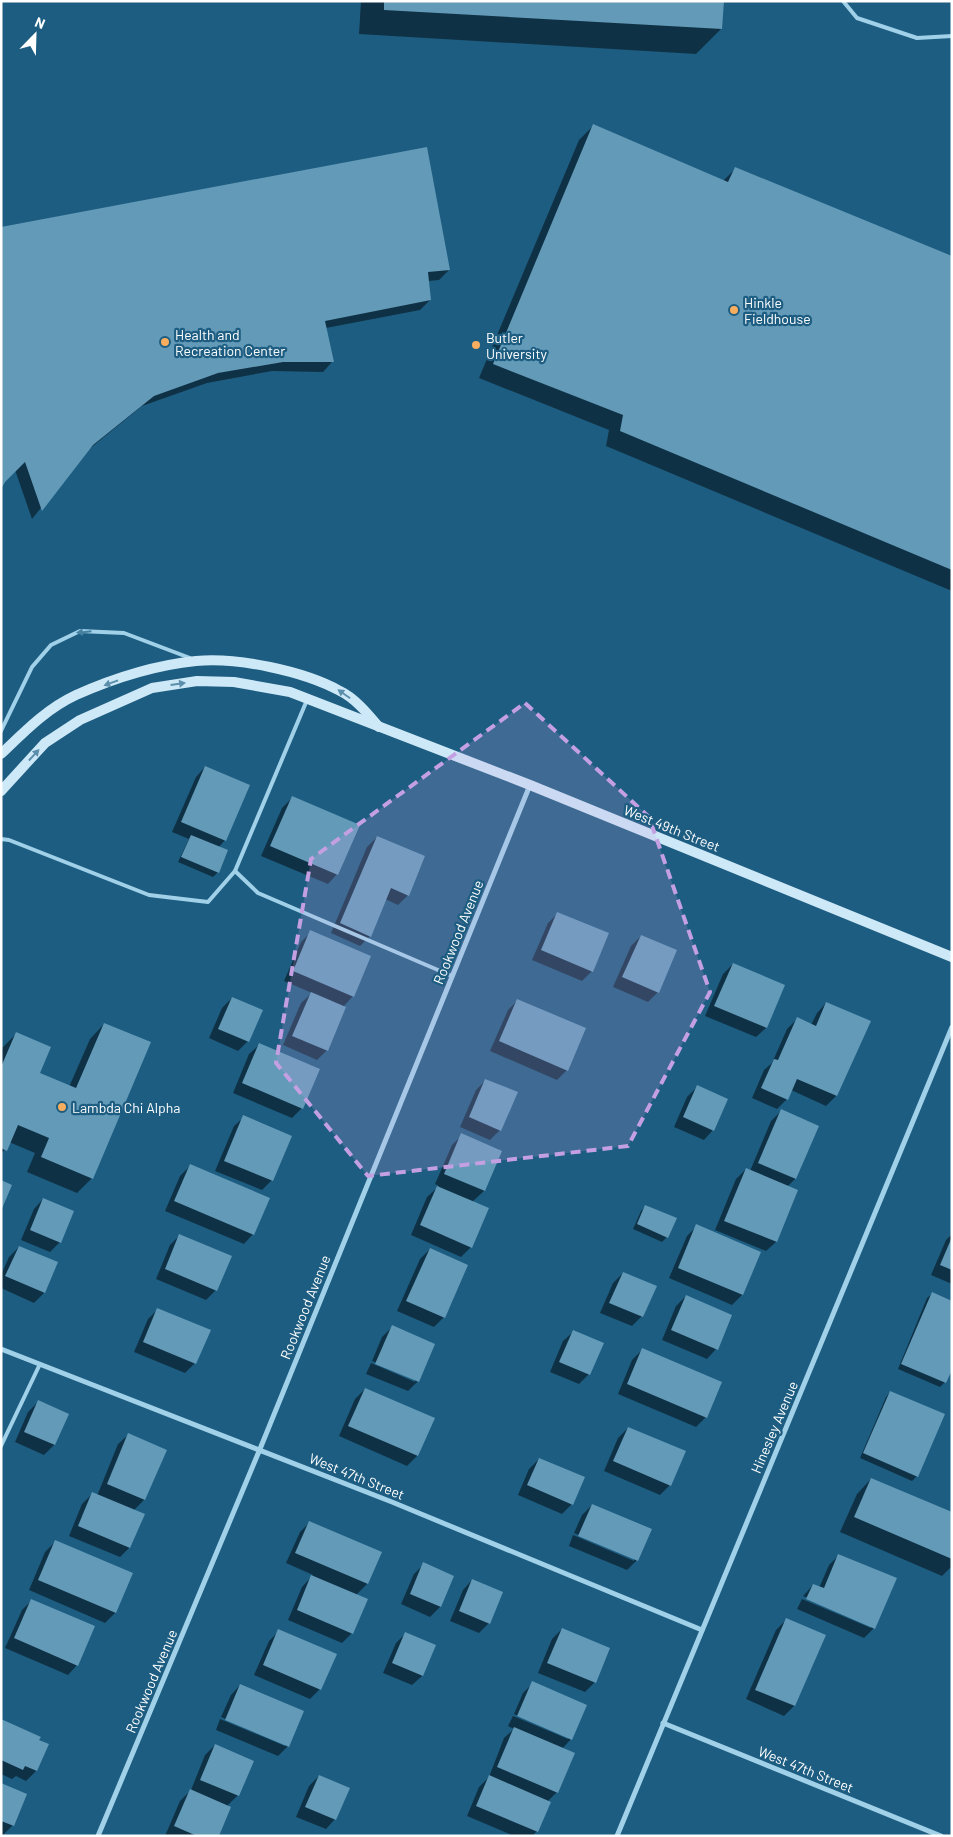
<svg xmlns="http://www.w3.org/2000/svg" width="953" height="1837" viewBox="0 0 953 1837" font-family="Barlow,sans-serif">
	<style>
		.shadow { fill: #0007 }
		.building { fill: #639ab8 }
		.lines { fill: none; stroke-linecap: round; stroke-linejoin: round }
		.lane { stroke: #a1d1e9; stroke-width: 4 }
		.street { stroke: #a1d1e9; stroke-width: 5 }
		.secondary { stroke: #cde8f7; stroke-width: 10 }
		.oneway { fill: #4580a0 }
		.oneway2 { fill: #5b8eaa }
		.marked { fill: #c4a0e2; fill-opacity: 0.2; stroke: #c4a0e2; stroke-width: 4; stroke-dasharray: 10 6; stroke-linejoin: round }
		.poi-dot { fill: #f9ad5f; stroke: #1d5d81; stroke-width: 2 }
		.labels { text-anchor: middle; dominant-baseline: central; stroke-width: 4.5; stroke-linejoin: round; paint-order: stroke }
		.poi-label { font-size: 14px; fill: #fff; stroke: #1d5d81; text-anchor: start }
		.street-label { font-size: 14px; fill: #fff; stroke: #1d5d81 }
	</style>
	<rect width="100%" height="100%" fill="#1d5d81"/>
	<g class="shadow">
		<path d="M361,1H723L721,29L696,54L359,34Z"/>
		<path d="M594,125L723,181L736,168L952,258V591L606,446L609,430L479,378L579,140Z"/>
		<path d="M1,228L449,270L439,280L428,281L430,300L420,310L326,328L332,362L323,372L272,371L207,383L142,406L88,450L32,519L15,470Z"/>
		<path d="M205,767L225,840L218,848V872L213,877L178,862L189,839L172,832L196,777Z"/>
		<path d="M292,798L337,874L328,884L261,856L282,808Z"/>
		<path d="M377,837L408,895L398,905L385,899L370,936L360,946L331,933L367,847Z"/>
		<path d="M558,913L592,971L582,981L532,960L548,923Z"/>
		<path d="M311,932L353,996L343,1007L327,1050L317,1060L283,1045L301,1003L312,993L284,981L301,942Z"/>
		<path d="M641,936L658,992L648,1002L613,987L631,946Z"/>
		<path d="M733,964L784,986L766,1028L756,1037L705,1016L723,974Z"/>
		<path d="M232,998L248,1041L238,1051L209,1038L222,1008Z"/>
		<path d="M518,1000L567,1070L557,1080L490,1051L508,1010Z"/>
		<path d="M826,1003L836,1096L826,1106L791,1090L787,1099L777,1109L752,1098L764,1070L772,1063L787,1029L797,1019L811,1025L817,1013Z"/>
		<path d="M104,1024L92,1178L77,1193L27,1172L35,1153L9,1142L1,1155V1049L16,1034L39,1074L69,1087L90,1039Z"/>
		<path d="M259,1045L302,1108L292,1118L233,1093L249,1054Z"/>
		<path d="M486,1080L500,1130L490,1140L460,1127L476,1090Z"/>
		<path d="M697,1087L713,1130L704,1140L674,1127L687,1097Z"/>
		<path d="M781,1111L817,1126L795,1179L787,1187L797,1191L776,1242L766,1251L715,1230L736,1179L746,1169L750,1171L771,1121Z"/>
		<path d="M244,1117L290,1136L272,1180L262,1190L215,1171L234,1126Z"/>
		<path d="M462,1135L500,1151L484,1191L472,1202L471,1247L461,1257L411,1235L427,1197L439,1186L435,1184L452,1145Z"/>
		<path d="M190,1166L253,1234L244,1244L165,1211L180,1176Z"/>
		<path d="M43,1199L60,1242L50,1252L21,1240L34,1209Z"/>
		<path d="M646,1206L667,1237L662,1242L633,1229L641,1211Z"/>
		<path d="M697,1226L760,1252L742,1295L732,1305L669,1278L687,1236Z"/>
		<path d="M952,1234V1284L931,1275L946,1240Z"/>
		<path d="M180,1235L216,1290L206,1300L156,1279L170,1245Z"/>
		<path d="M19,1247L44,1293L34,1303L1,1288V1275L9,1257Z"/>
		<path d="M430,1249L444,1317L434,1327L397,1311L420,1259Z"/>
		<path d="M623,1273L642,1316L632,1326L600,1313L613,1283Z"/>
		<path d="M932,1294L945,1382L940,1387L898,1369L927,1298Z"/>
		<path d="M686,1296L716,1349L707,1359L662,1340L676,1306Z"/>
		<path d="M158,1309L195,1363L185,1373L134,1352L148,1319Z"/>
		<path d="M392,1327L418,1381L408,1391L366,1374L371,1363L415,1382V1379L372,1361L382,1337Z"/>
		<path d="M573,1332L589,1374L579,1384L550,1372L563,1341Z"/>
		<path d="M642,1350L706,1417L696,1427L618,1394L632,1360Z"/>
		<path d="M365,1389L433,1418L417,1456L407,1466L339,1436L355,1399Z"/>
		<path d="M890,1392L917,1476L912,1481L860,1458L886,1397Z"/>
		<path d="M38,1402L67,1414L54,1445L44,1455L15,1442L28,1412Z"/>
		<path d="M628,1428L670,1485L660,1495L604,1471L618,1438Z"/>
		<path d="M128,1435L144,1500L133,1511L129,1548L120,1557L69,1536L82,1504L92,1494L97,1496L118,1444Z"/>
		<path d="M539,1459L572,1504L562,1514L518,1495L529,1469Z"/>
		<path d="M871,1479L952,1514V1566L942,1576L840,1532L857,1494Z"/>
		<path d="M592,1505L637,1560L627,1570L569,1546L573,1535L634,1561V1558L574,1533L582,1515Z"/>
		<path d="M310,1522L380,1552L367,1584L356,1595L352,1633L342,1643L288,1620L302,1587L313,1575L286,1563L300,1532Z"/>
		<path d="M55,1542L131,1574L115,1613L105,1623L29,1590L45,1552Z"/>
		<path d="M839,1555L874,1628L864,1638L797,1609L802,1599L871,1628V1625L803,1596L813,1585L819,1588L829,1565Z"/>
		<path d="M424,1564L453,1576L440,1607L430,1617L401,1604L414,1574Z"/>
		<path d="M472,1580L489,1623L479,1633L450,1621L463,1590Z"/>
		<path d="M32,1600L77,1665L68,1675L5,1648L22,1610Z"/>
		<path d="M786,1620L824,1636L794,1706L784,1716L746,1699L776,1630Z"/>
		<path d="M562,1629L595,1682L585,1692L538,1673L552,1639Z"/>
		<path d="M279,1631L320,1689L310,1699L254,1675L269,1641Z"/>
		<path d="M406,1633L435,1646L422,1676L412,1685L383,1673L396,1643Z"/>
		<path d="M533,1683L571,1739L562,1749L557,1792L547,1802L537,1831L532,1836H514L467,1816L479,1787L489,1777L504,1738L514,1729L508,1726L513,1716L568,1739V1737L514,1714L523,1693Z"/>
		<path d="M240,1685L288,1746L278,1756L216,1730L220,1719L285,1746V1744L221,1717L231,1695Z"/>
		<path d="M1,1720L47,1745L36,1771L26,1781L16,1776L12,1779L1,1774Z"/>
		<path d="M215,1745L252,1761L238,1795L227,1806L218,1836H165L180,1801L191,1790L205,1755Z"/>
		<path d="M319,1776L335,1819L326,1829L296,1817L309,1786Z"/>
		<path d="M1,1785L13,1825L3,1835L1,1834Z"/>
	</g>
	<g class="building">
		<path d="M384,1H724L722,29L384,10Z"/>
		<path d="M593,124L728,182L735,167L952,256V570L620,431L623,415L493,364Z"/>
		<path d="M427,147L450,270L428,272L431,300L325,321L334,362H283L218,373L154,396L93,445L42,511L25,462L5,482L1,489V227Z"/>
		<path d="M205,766L250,785L226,841L181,822Z"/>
		<path d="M292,796L360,825L338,875L270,846Z"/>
		<path d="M191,835L228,850L219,873L181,857Z"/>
		<path d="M377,836L425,856L409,896L391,888L371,937L340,923Z"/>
		<path d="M557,912L609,933L593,972L541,950Z"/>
		<path d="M310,930L371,956L354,997L293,971Z"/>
		<path d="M641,935L677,950L659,993L622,977Z"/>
		<path d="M733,963L785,985L767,1028L714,1006Z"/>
		<path d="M311,992L346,1007L328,1051L292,1036Z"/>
		<path d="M232,997L263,1010L249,1042L218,1029Z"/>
		<path d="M517,999L586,1028L568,1071L499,1041Z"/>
		<path d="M826,1002L871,1021L837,1096L797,1079L788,1100L761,1088L774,1059L778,1060L797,1017L816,1026Z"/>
		<path d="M104,1023L151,1042L93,1179L41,1157L49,1138L18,1125L7,1151L1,1148V1067L16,1032L51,1047L40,1073L76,1088Z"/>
		<path d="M259,1043L320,1069L303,1109L242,1083Z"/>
		<path d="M485,1079L518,1092L501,1131L469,1117Z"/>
		<path d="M697,1085L728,1099L714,1131L683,1117Z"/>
		<path d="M781,1109L819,1126L796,1179L758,1163Z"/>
		<path d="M243,1115L292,1136L273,1181L224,1161Z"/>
		<path d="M461,1133L502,1151L485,1191L444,1174Z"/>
		<path d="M190,1164L270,1198L254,1235L174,1201Z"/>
		<path d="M746,1168L798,1190L777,1242L724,1221Z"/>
		<path d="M1,1180L12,1185L1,1211Z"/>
		<path d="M437,1186L489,1208L472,1248L420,1225Z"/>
		<path d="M43,1198L74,1211L61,1243L30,1230Z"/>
		<path d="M645,1205L677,1218L668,1238L637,1224Z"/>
		<path d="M696,1224L761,1252L743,1295L678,1268Z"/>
		<path d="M179,1234L232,1256L217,1291L165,1269Z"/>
		<path d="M952,1237V1270L940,1265Z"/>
		<path d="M19,1246L58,1262L45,1293L5,1276Z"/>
		<path d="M430,1248L468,1265L445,1318L406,1301Z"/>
		<path d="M623,1272L657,1286L643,1317L609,1303Z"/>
		<path d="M932,1292L952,1301V1370L946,1383L901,1364Z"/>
		<path d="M686,1295L732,1315L718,1350L671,1330Z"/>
		<path d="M157,1308L211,1330L196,1364L143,1342Z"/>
		<path d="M392,1325L435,1344L419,1382L375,1364Z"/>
		<path d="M573,1330L604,1343L590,1375L559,1362Z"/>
		<path d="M642,1348L722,1382L707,1418L627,1384Z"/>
		<path d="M365,1388L435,1418L418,1456L348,1426Z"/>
		<path d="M890,1391L945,1414L918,1477L863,1453Z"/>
		<path d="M38,1400L69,1414L55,1445L24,1432Z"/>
		<path d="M628,1427L686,1451L671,1486L613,1461Z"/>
		<path d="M128,1433L167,1450L145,1500L107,1484Z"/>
		<path d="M539,1458L585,1477L573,1505L527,1485Z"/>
		<path d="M871,1478L952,1512V1559L854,1517Z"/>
		<path d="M92,1492L145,1514L130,1548L78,1526Z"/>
		<path d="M592,1504L652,1529L638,1561L578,1536Z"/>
		<path d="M309,1521L382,1552L368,1584L295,1553Z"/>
		<path d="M55,1540L133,1573L116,1613L38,1580Z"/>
		<path d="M838,1554L897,1578L875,1629L806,1599L813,1584L824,1588Z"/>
		<path d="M423,1562L454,1576L441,1607L410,1594Z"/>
		<path d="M311,1575L368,1599L353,1634L297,1610Z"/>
		<path d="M472,1579L503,1592L490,1624L459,1611Z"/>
		<path d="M31,1599L95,1626L78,1666L14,1638Z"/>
		<path d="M786,1618L826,1635L795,1706L755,1690Z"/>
		<path d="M562,1628L610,1648L596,1683L547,1663Z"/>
		<path d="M278,1629L337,1654L321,1690L263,1665Z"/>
		<path d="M405,1632L436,1645L423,1676L392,1663Z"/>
		<path d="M532,1681L587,1705L572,1740L517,1716Z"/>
		<path d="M240,1684L304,1711L289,1747L225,1720Z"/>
		<path d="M1,1719L41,1737L39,1740L49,1744L37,1771L25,1766L23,1770L1,1760Z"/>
		<path d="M514,1727L575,1753L558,1793L497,1767Z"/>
		<path d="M215,1744L254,1761L239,1796L200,1780Z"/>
		<path d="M319,1775L350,1788L336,1820L305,1807Z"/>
		<path d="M489,1775L551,1802L538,1832L476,1806Z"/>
		<path d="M1,1783L27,1794L14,1826L1,1821Z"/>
		<path d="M190,1789L231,1807L219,1836H197L174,1826Z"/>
	</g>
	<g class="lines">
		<g class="lane">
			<path d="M843,1L857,18L917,38L952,36"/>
			<path d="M1,731L32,667L51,645L80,631L124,633L190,658"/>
			<path d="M1,839L9,840L149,895L208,902L235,871L307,700"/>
			<path d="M235,871L258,893L452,976"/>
			<path d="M1,1446L40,1364"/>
		</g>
		<g class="street">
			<path d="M1,1349L392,1502L702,1630"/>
			<path d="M663,1723L941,1836"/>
			<path d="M98,1836L260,1449L530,785"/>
			<path d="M617,1836L952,1027"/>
		</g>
		<g class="secondary">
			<path d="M1,754C24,732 46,709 76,695C112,679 156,665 196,661C237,657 304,671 340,691C355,698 368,714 379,727"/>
			<path d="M1,791L45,743L80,720L152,688L197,681L234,682L290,692L530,785L952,957"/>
		</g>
	</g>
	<defs><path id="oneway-solid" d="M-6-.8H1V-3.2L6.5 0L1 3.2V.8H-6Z" transform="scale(1.25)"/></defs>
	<use class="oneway" href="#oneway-solid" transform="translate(84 632) rotate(174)"/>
	<g class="oneway2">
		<use href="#oneway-solid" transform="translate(111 683) rotate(160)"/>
		<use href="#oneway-solid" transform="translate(178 684) rotate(-8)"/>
		<use href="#oneway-solid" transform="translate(344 694) rotate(-145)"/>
		<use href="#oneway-solid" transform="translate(34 755) rotate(-47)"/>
	</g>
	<path class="marked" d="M525,703L649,817L710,992L628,1146L368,1176L276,1063L311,859Z"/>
	<g class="poi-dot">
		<circle cx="734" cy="310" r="5"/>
		<circle cx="165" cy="342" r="5"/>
		<circle cx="476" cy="345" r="5"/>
		<circle cx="62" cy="1107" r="5"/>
	</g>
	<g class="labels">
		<g class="poi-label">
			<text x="744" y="302">Hinkle<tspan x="744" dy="16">Fieldhouse</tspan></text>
			<text x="175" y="334">Health and<tspan x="175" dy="16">Recreation Center</tspan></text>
			<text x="486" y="337">Butler<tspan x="486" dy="16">University</tspan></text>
			<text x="72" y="1107">Lambda Chi Alpha</text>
		</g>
		<g class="street-label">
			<text transform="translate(672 828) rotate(22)">West 49th Street</text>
			<text transform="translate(458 932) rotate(-68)">Rookwood Avenue</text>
			<text transform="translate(305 1307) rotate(-68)">Rookwood Avenue</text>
			<text transform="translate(774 1427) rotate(-67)">Hinesley Avenue</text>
			<text transform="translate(357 1476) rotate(22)">West 47th Street</text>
			<text transform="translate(151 1681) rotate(-67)">Rookwood Avenue</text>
			<text transform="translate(806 1769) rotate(22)">West 47th Street</text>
		</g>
	</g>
	<rect width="953" height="1837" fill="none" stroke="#ffffff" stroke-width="5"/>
	<g transform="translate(35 35) rotate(23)" stroke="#1d5d81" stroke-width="4" paint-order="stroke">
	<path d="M0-4L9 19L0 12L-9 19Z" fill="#ffffff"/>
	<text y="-8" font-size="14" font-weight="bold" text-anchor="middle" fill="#ffffff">N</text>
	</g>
</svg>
